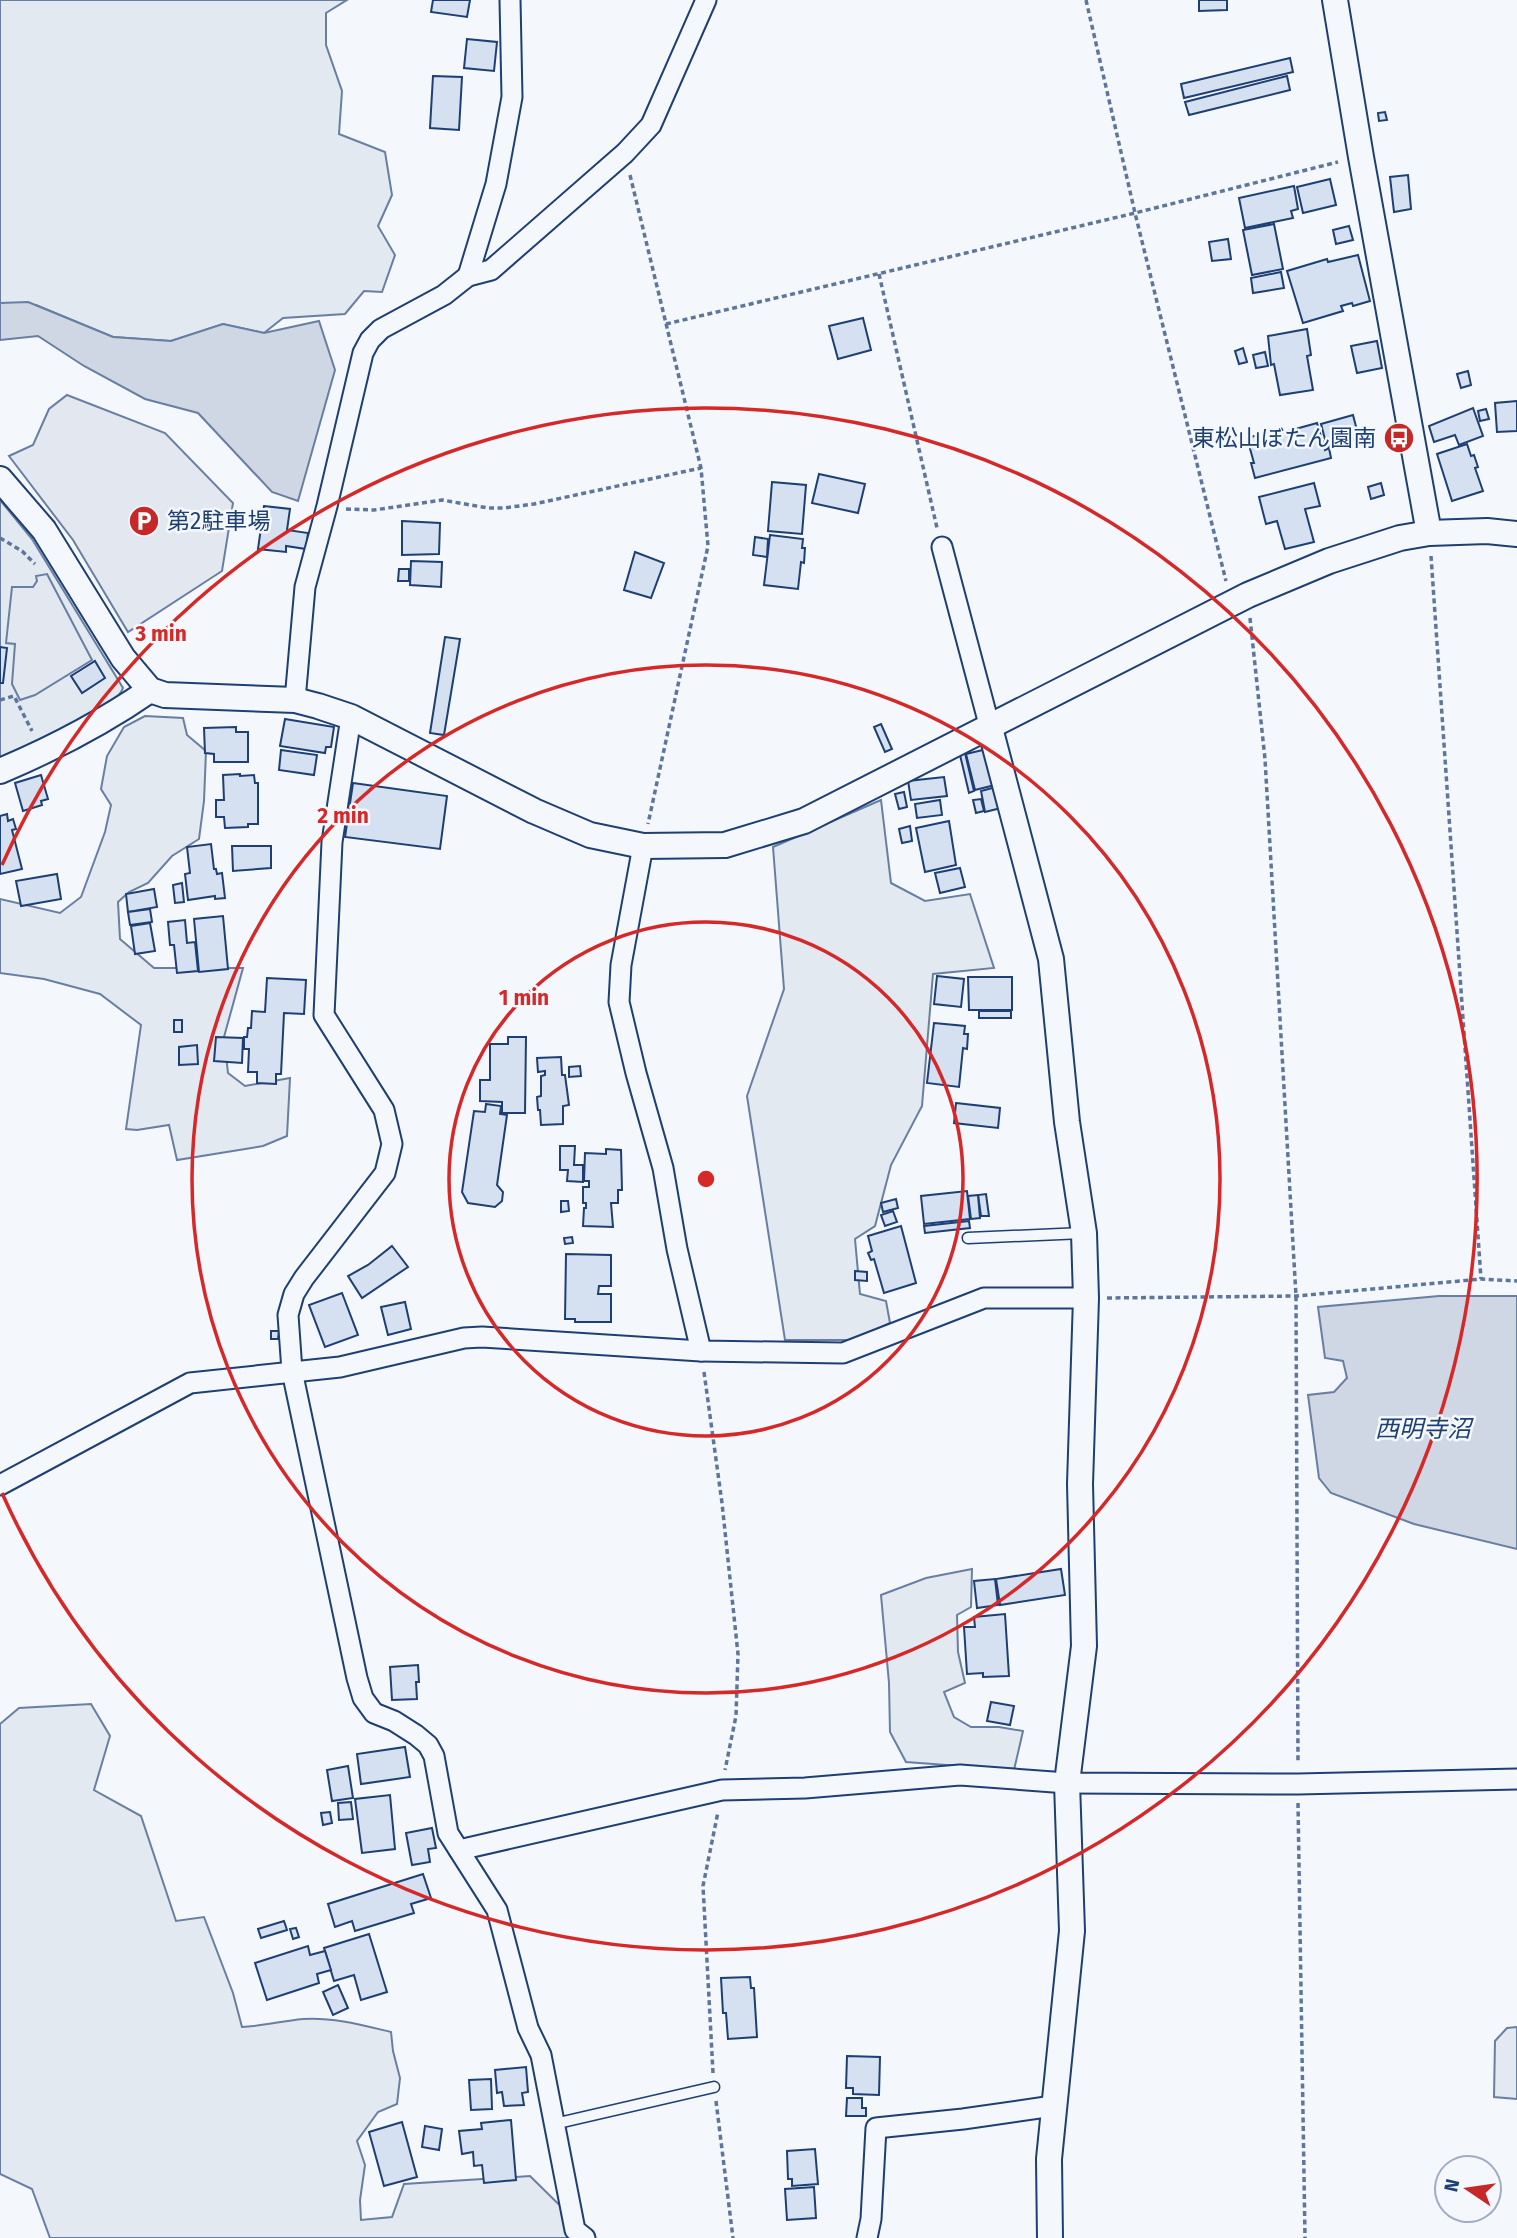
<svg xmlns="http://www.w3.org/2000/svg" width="1517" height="2238" viewBox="0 0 1517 2238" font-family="'Fira Sans','Noto Sans JP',sans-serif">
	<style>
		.green { fill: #e3e9f0; stroke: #687fa3; stroke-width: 2 }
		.parking { fill: #e3e8f0; stroke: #687fa3; stroke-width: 2 }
		.water { fill: #cfd7e4; stroke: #687fa3; stroke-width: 2 }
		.building { fill: #d5e0f0; stroke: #1d3f73; stroke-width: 2 }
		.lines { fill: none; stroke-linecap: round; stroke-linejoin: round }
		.service-casing { stroke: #1d3f73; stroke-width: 13 }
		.minor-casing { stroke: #1d3f73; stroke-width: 23 }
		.tertiary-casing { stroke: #1d3f73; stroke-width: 28 }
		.path { stroke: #5e769c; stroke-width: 3.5; stroke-dasharray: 5 3.5; stroke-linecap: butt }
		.service { stroke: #f4f7fb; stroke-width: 10 }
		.minor { stroke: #f4f7fb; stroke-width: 19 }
		.tertiary { stroke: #f4f7fb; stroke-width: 24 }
		.ring { fill: none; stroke: #d62828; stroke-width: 3.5 }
		.labels { text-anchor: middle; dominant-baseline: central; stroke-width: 5; stroke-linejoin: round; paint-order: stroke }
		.poi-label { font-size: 23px; fill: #1d3f73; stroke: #f4f7fb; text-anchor: end }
		.water-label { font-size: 24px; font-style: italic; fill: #1d3f73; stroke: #f4f7fb }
		.centre { fill: #d62828; stroke: #f4f7fb; stroke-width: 3.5 }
		.ring-label { font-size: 21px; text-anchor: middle; font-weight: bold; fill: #d62828; stroke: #f4f7fb; stroke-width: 5; stroke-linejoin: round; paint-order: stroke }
	</style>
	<rect width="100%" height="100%" fill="#f4f7fb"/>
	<g class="green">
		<path d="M0,0H347L326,13V45L342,91L339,134L385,152L392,195L378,226L395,255L382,292L364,291L345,314L283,318L264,333L223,324L171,341L113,337L36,305L0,304Z"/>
		<path d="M0,500L32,539L123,688C116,710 24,749 0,761Z"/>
		<path d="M145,716L183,718L187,735L206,751L204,801L199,839L172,856L148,883L129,892L118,902L120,939L154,968H243L224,1037L228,1073L245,1086L290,1078L287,1136L263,1146L177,1160L169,1125L137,1130L126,1129L141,1025L100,994L44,979L0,973V899L60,913L81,897L105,832L111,805L101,789L107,756L124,727Z"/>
		<path d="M881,800L891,883L925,901L970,894L994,968L933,974L922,1106L891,1165L875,1226L855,1239L860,1294L886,1301L890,1323L854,1340H785L747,1096L784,989L773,847Z"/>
		<path d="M972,1569L971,1607L957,1615L958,1652L965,1683L944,1692L954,1717L971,1727H999L1023,1731L1014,1770L906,1762L890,1732L889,1683L881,1595L926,1578Z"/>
		<path d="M91,1704L110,1736L94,1790L141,1816L176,1921L204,1917L233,1993L242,2027C262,2026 282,2021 303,2019C333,2017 362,2025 391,2032L393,2051L400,2078L397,2104L378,2112L357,2141L365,2165L360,2200L361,2220L392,2217L404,2184L530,2176L593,2238H50L32,2189L0,2174V1724L19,1708Z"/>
		<path d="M1517,2027V2099L1494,2097L1495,2041L1507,2028Z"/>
	</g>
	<g class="parking">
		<path d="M67,395L165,433L233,503L222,571L128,632L73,540L9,456L33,445L49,409Z"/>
		<path d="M47,574L92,660L35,695L20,700L12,684L15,644L6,643L12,587H33L37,581L36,576Z"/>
	</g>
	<g class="water">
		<path d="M28,302L113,337L171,341L223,324L264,333L319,321L335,370L298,501L272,492L198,413L145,399L84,366L38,336L0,340V303Z"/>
		<path d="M1439,1296H1517V1549L1414,1524L1331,1493L1319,1478L1308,1395L1334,1392L1347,1378L1343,1361L1325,1358L1318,1307Z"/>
	</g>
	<g class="building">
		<path d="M433,0H470L467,17L431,12Z"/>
		<path d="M1199,0H1227V10L1199,11Z"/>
		<path d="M467,39L497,42L494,71L464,68Z"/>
		<path d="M1290,58L1293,72L1184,98L1181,84Z"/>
		<path d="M433,76L462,77L459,130L430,128Z"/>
		<path d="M1287,76L1290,90L1189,115L1185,102Z"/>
		<path d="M1385,112L1387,120L1379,121L1378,113Z"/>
		<path d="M1408,175L1411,209L1394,212L1390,177Z"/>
		<path d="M1330,179L1336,205L1303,213L1297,187Z"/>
		<path d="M1294,186L1298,209L1291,211L1293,218L1245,228L1239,198Z"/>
		<path d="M1274,224L1283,269L1252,275L1243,230Z"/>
		<path d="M1349,226L1353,240L1336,244L1333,230Z"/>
		<path d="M1228,239L1231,259L1212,261L1209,242Z"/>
		<path d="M1358,255L1370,301L1353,306L1352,303L1341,306L1343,311L1303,323L1287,271L1327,259L1328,262Z"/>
		<path d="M1281,272L1284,288L1253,293L1251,278Z"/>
		<path d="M863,318L871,350L838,359L829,326Z"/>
		<path d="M1307,329L1311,355L1307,356L1313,390L1280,395L1274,364L1271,365L1268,336Z"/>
		<path d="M1377,341L1382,368L1357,373L1351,346Z"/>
		<path d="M1243,348L1247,362L1239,364L1235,351Z"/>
		<path d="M1265,352L1268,366L1256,368L1253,355Z"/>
		<path d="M1468,371L1471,385L1461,388L1457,374Z"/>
		<path d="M1517,401V431L1497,432L1495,403Z"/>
		<path d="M1473,408L1483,436L1459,445L1455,435L1434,442L1429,426Z"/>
		<path d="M1486,409L1489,419L1480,421L1478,411Z"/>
		<path d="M1353,415L1359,438L1327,447L1321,424Z"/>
		<path d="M1317,423L1325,450L1329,448L1331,458L1255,478L1251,463H1254L1247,438L1273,431L1274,435Z"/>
		<path d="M1467,444L1471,456L1474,455L1478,467L1475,468L1483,491L1452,501L1437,454Z"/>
		<path d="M819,474L865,484L858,513L812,503Z"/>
		<path d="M772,482L806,485L802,534L768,531Z"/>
		<path d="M1314,483L1320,506L1305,509L1314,542L1285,549L1277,521L1266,524L1259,497Z"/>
		<path d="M1381,483L1384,495L1371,499L1368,487Z"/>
		<path d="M264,506L290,509L287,530L308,533L306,549L286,546V552L258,549Z"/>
		<path d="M402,521L440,523L439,554L402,555Z"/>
		<path d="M770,535L803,539L802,548H805L804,563L801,562L798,589L764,585Z"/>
		<path d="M755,537L768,539L767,557L753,555Z"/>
		<path d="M635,552L664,563L651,598L624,590Z"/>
		<path d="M411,561L442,562L441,587L410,585Z"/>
		<path d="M399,569H409V581H398Z"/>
		<path d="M445,637L460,639L444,735L430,733Z"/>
		<path d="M0,647L7,648L3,683H0Z"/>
		<path d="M95,661L105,678L82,693L71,676Z"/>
		<path d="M285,719L334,727L331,747H326L325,753L280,746Z"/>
		<path d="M881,724L892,749L885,752L874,727Z"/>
		<path d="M236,727V732H248V762H214V754L205,753L204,728Z"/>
		<path d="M987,749L995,785L975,790L966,754Z"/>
		<path d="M281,750L317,755L314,775L279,770Z"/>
		<path d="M965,753L974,791L969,793L960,755Z"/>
		<path d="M240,774V776L254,775L255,783H258V824H248V827L225,828L224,817H216V800H224L223,775Z"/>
		<path d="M41,775L48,799L41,801L42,805L23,811L15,783Z"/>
		<path d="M944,777L947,796L911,800L908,781Z"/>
		<path d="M353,783L447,796L440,849L345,837Z"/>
		<path d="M996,787L1001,808L985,812L981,791Z"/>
		<path d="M904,792L907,807L899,809L895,794Z"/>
		<path d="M981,799L984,811L976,813L973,800Z"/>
		<path d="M940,800L942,815L917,818L915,804Z"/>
		<path d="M7,814L8,821L13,819L16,829L12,830L22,869L0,874V816Z"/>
		<path d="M949,821L956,865L925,872L916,828Z"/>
		<path d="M910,826L912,841L902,843L899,829Z"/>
		<path d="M211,844L214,869H216L217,874L222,873L225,898L215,899V896L188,900L185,874L190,873L187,847Z"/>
		<path d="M232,846H271V868L233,871Z"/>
		<path d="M960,868L965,887L940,893L935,873Z"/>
		<path d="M57,874L61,899L21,906L16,881Z"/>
		<path d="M182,883L184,902L175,903L173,885Z"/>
		<path d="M154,889L157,907L128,912L126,894Z"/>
		<path d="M150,909L152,922L130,925L128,912Z"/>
		<path d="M223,916L228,969L199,972L194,919Z"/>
		<path d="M185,920L187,943L195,942L198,971L177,973L174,945H170L168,922Z"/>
		<path d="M150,923L155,951L135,954L131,926Z"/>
		<path d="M937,976L964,979L961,1007L934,1004Z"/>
		<path d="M968,977H1012V1010H969Z"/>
		<path d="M267,978L306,980L304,1014L284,1013L281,1074H276V1084L257,1083V1072H248L249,1049H244V1037H247L248,1028H251L252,1011L265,1012Z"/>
		<rect x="979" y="1011" width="32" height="7"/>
		<rect x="174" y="1020" width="8" height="12"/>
		<path d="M934,1023L965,1026L964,1034H968L967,1049L963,1048L959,1087L927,1083Z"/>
		<path d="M216,1037L243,1038L242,1063L214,1061Z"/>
		<path d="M508,1037H526L525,1113H502V1102L480,1101V1080H490V1044H508Z"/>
		<path d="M197,1045L198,1064L179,1065V1047Z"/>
		<path d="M561,1057L562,1075H565L569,1105L563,1106V1124L541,1125L540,1110H538L537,1097L541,1096V1076L545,1075V1071L538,1072L537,1058Z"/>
		<path d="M580,1066L581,1076L569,1077V1067Z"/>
		<path d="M956,1103L1000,1108L998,1128L954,1123Z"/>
		<path d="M486,1104L501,1106L500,1114L507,1115L497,1185L503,1192L502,1201L495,1207L468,1203L462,1192L474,1111L485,1112Z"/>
		<path d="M560,1146H575L574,1165H583V1182L567,1181L568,1170H560Z"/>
		<path d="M606,1149L621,1150L622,1190H618V1203H611L613,1227L583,1226L584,1208H586V1203H583V1187H589V1181H584L585,1153L606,1154Z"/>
		<path d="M967,1191L970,1219L924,1224L921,1196Z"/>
		<path d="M986,1194L989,1216H981L978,1195Z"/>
		<path d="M978,1195L980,1218L971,1219L968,1196Z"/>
		<path d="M896,1199L898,1208L883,1212L881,1203Z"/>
		<path d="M561,1201H568L569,1211L561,1212Z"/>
		<path d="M893,1211L897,1222L885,1226L881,1215Z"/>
		<path d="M969,1221L970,1228L925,1233L924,1226Z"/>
		<path d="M901,1226L916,1283L884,1293L874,1259L871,1260L868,1253L872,1251L868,1236Z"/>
		<path d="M572,1237L573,1243L565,1244L564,1238Z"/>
		<path d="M392,1246L408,1267L362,1298L348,1276L368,1265Z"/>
		<path d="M566,1254L611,1255V1286H599L598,1294H611V1322H575V1319H565Z"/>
		<path d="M855,1271L867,1272V1281L855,1280Z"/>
		<path d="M342,1293L358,1335L325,1347L309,1305Z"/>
		<path d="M405,1302L411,1329L388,1335L381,1307Z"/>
		<path d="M271,1331H279L278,1339H271Z"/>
		<path d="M1061,1569L1065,1595L1000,1605L996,1579Z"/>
		<path d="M995,1579L998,1605L977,1608L974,1581Z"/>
		<path d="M1005,1614L1009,1676L983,1677V1673L967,1674L964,1627H975L974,1617Z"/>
		<path d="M418,1665L419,1682H416L417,1699L392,1700L390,1667Z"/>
		<path d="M991,1702L1014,1706L1010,1725L987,1721Z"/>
		<path d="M405,1747L410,1777L361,1784L357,1754Z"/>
		<path d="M348,1766L353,1798L332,1801L327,1770Z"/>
		<path d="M390,1795L395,1849L362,1853L355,1799Z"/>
		<path d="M351,1802L353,1819L339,1820L338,1803Z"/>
		<path d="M330,1812L332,1823L323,1825L321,1813Z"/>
		<path d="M432,1828L436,1848L428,1849L430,1862L412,1865L406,1833Z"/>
		<path d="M423,1874L431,1898L411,1904L414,1913L355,1931L352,1921L335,1927L328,1904Z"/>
		<path d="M284,1921L287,1930L261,1938L258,1929Z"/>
		<path d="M296,1928L299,1937L293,1939L290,1929Z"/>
		<path d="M369,1934L387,1992L361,2000L354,1975L334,1981L324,1948Z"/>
		<path d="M308,1946L310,1955L325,1951L331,1970L317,1974L319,1983L267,2000L255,1963Z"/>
		<path d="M750,1977L751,1988H754L757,2037L728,2039L726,2013H723L721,1978Z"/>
		<path d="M338,1985L348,2008L333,2015L323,1992Z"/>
		<path d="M847,2056L880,2057L879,2095L853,2094V2088H846Z"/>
		<path d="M526,2067L528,2092L522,2093L524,2105L504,2106L502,2092L497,2093L495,2070Z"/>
		<path d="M491,2079L492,2109L471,2110L469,2080Z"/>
		<path d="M847,2098H862V2108H866V2116H846Z"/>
		<path d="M511,2120L516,2180L484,2183L482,2165L474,2166L473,2152L462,2154L459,2131L482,2129L481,2123Z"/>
		<path d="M402,2122L417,2177L384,2186L369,2132Z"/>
		<path d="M425,2126L442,2129L439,2150L422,2147Z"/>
		<path d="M815,2149L818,2184L792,2186V2179H788L787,2151Z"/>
		<path d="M814,2187L816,2218L787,2220L785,2189Z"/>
	</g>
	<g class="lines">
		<g class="service-casing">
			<g id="service">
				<path d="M968,1238L1083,1233"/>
				<path d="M554,2124L714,2087"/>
			</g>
		</g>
		<g class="minor-casing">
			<g id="minor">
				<path d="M468,276L496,184L512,97L510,0"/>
				<path d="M942,547L990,728"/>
				<path d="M295,700L305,587L327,506L363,353L370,340L381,329L444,295L468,276L491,270L625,153L651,125L706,0"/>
				<path d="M351,717L332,842L324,1015L384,1110L392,1144L385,1173L304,1278L294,1294L288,1315L292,1371L357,1678L363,1698L374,1713L394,1721L416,1735L428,1745L434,1756L448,1833L497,1910L528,2028L541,2055L575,2230L585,2238"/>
				<path d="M643,846L621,965L619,1002L636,1073L663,1168L677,1249L701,1351"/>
				<path d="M0,1485L190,1383L340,1367L464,1338L482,1337L701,1351L843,1353L984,1298H1086"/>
				<path d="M459,1850L722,1790L805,1788L960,1775L1067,1783L1298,1784L1517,1779"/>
				<path d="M867,2238L871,2219L876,2128L963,2119L1053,2106"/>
			</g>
		</g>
		<g class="tertiary-casing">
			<g id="tertiary">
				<path d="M1335,0L1361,157L1429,533"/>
				<path d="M0,479L44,530L123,658L150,690L165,695L295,700L318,706L351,717L534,811L590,835L643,846L725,845L804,821L1248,595L1329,561L1400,538L1429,533L1487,531L1517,534"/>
				<path d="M990,728L1051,959L1067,1122L1084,1233L1086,1298L1080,1484L1084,1646L1067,1783L1072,1931L1049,2159L1050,2238"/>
				<path d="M0,771C52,749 104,722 150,690"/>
			</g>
		</g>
		<g class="path">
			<path d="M1086,0L1135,213L1226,581"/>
			<path d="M630,175L701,468L708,546L648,824"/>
			<path d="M879,274L937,528"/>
			<path d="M666,324L1135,213L1338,162"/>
			<path d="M346,509L374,510L442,500L488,508H504L534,504L701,468"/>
			<path d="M0,538L22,551L35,564"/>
			<path d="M1431,556L1481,1279"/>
			<path d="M1250,618L1265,759L1296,1296L1298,1763"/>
			<path d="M0,700L14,696L32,731"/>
			<path d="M1107,1298L1296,1296L1481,1279L1517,1281"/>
			<path d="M704,1372L722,1503L738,1654L736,1716L725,1770"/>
			<path d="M1298,1803L1305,2238"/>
			<path d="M713,2073L703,1886L718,1812"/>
			<path d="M716,2101L733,2238"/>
		</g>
		<use href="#service" class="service"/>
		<use href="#minor" class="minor"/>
		<use href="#tertiary" class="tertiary"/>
	</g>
	<g class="ring">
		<circle cx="706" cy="1179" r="257"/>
		<circle cx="706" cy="1179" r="514"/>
		<path d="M2 865A771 771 0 1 1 2 1493"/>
	</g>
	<defs>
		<g id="bus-disc" transform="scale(1.575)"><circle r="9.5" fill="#c62828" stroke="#f4f7fb"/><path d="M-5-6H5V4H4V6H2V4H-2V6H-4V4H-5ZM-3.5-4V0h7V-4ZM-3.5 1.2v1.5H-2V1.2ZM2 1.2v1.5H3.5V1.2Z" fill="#fff"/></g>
		<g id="parking-disc" transform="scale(1.575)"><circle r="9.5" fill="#c62828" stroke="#f4f7fb"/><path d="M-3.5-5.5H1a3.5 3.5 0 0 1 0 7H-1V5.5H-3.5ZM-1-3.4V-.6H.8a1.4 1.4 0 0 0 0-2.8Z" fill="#fff"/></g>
	</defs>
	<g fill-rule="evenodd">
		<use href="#bus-disc" x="1399" y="438"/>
		<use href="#parking-disc" x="144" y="521"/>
	</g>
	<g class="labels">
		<g class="poi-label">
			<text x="1376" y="438">東松山ぼたん園南</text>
			<text x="167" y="521" text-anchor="start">第2駐車場</text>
		</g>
		<g class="water-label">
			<text x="1423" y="1429">西明寺沼</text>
		</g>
	</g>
	<circle cx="706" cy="1179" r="10" class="centre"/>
	<g class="ring-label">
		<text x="161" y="641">3 min</text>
		<text x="343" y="823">2 min</text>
		<text x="524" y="1005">1 min</text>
	</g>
	<g transform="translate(1468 2189) rotate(283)"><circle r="33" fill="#f4f7fb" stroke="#9eadc5" stroke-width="2"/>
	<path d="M0-5L12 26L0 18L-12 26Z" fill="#c62828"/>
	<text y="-10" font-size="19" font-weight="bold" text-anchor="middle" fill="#1d3f73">N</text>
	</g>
</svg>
